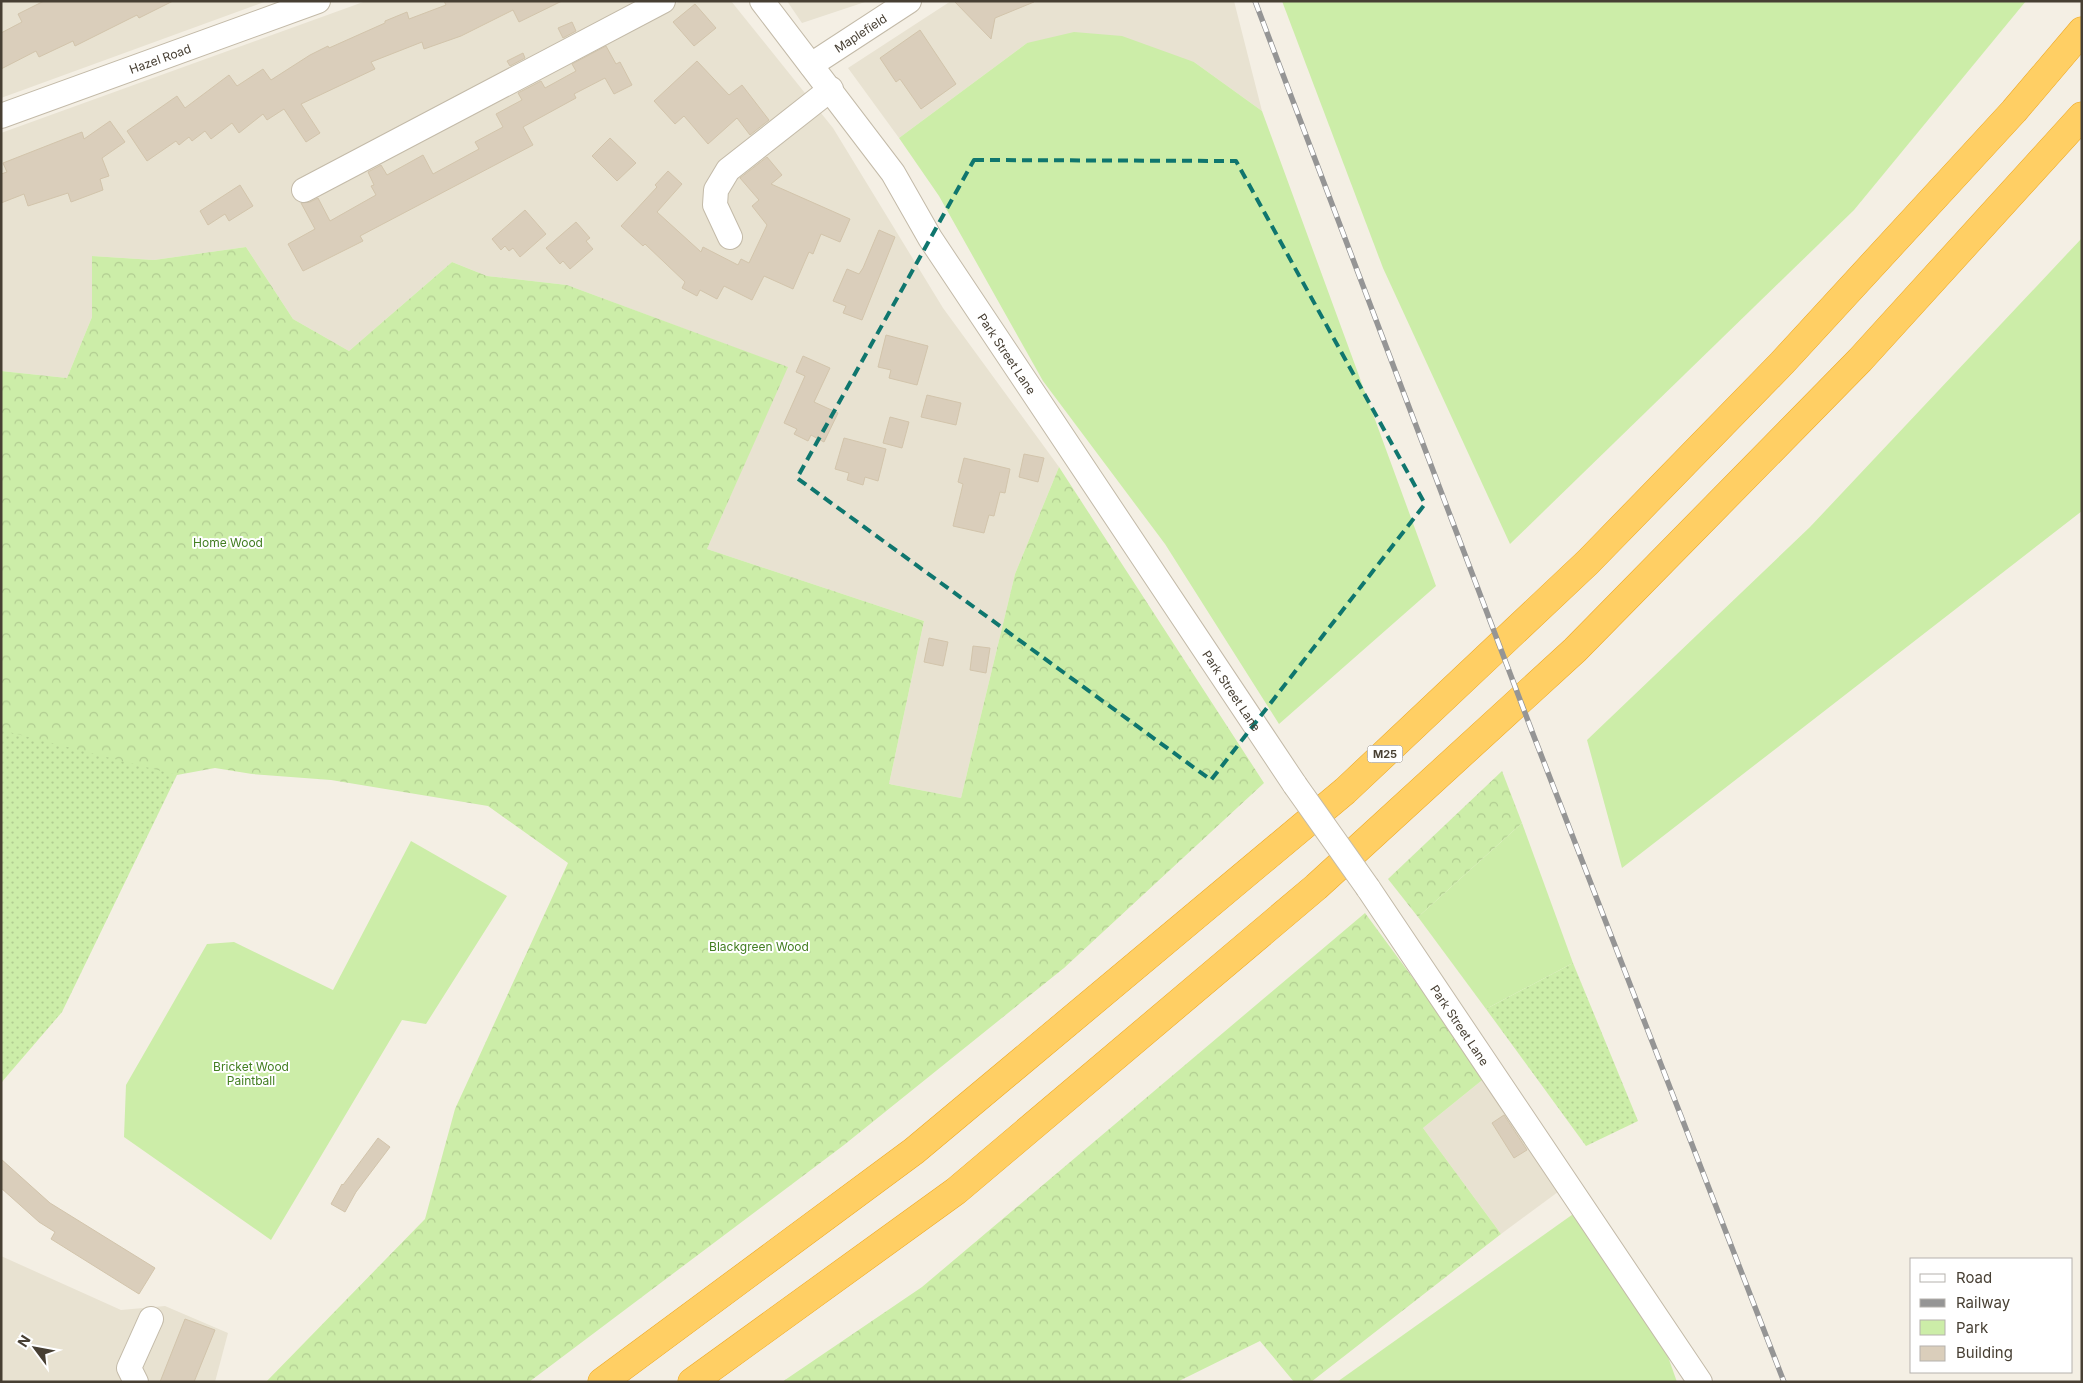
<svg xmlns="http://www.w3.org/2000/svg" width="2083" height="1383" viewBox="0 0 2083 1383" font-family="Inter,sans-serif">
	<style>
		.residential { fill: #e8e2d1 }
		.green { fill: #cceda8 }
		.forest { fill: url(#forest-crowns) }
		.garden { fill: url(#garden-dots) }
		.building { fill: #dacebb; stroke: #d2c4ab }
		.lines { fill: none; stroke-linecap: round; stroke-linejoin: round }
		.minor-casing { stroke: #c3baa8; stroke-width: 26 }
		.highway-casing { stroke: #eda824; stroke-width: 29 }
		.minor { stroke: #fff; stroke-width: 24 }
		.highway { stroke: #ffcf64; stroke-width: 28 }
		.rail-casing { stroke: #959595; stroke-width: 5.5 }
		.rail { stroke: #fff; stroke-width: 4; stroke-dasharray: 11; stroke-linecap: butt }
		.minor-bridge-casing { stroke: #c3baa8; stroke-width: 26; stroke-linecap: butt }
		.minor-bridge { stroke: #fff; stroke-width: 24 }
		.marked { fill: none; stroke: #0f766e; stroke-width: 4; stroke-dasharray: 10 6; stroke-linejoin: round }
		.labels { text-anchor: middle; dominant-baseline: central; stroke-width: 4; stroke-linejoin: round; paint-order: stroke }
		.shield { fill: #fff; stroke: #7e7970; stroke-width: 1 }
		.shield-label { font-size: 11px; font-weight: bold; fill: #473f33 }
		.street-label { font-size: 12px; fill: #473f33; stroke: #fff }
		.park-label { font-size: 12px; fill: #427e21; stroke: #fff }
	</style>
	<defs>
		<pattern id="forest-crowns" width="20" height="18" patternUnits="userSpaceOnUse" patternTransform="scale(1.25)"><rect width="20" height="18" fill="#cceda8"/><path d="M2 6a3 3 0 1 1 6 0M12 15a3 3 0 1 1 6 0" fill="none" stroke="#b1cc91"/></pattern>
		<pattern id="garden-dots" width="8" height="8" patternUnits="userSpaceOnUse" patternTransform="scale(1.25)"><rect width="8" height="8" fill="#cceda8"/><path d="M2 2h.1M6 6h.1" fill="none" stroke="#b1cc91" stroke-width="1.8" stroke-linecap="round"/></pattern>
	</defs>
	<rect width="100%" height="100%" fill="#f4efe4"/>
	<g class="residential">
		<path d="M1,1H267L1,98Z"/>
		<path d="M366,1H651L557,62L681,1H731L833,128L943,308L1059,467L1015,574L961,798L889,784L924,621L707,549L787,367L567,285L487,276L452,262L349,351L293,319L246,247L154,260L92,256V317L67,378L1,371V133Z"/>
		<path d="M787,1H868L802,23Z"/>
		<path d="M951,1H1234L1262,111L1194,62L1027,43L899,138L848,68Z"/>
		<path d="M1486,1077L1562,1189L1501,1234L1423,1128Z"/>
		<path d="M1,1256L121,1310L165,1306L228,1333L215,1382H4L1,1380Z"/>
	</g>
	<g class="green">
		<path d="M1282,1H2026L1854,210L1510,544L1383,268Z"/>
		<path d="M1074,32L1122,36L1194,62L1262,111L1436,586L1279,724L1165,544L1043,381L939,196L899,138L1027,43Z"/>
		<path d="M2082,238V511L1622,868L1587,740L1810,527Z"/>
		<path d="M1522,823L1573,963L1486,1009L1418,917Z"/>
		<path d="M411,841L507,896L426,1024L402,1020L271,1240L124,1137L126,1085L207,944L234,942L333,990Z"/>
		<path d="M1576,1212L1666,1351L1677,1382H1337Z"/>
	</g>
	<g class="forest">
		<path d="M246,247L293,319L349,351L452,262L487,276L567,285L788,367L707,549L924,621L889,784L961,798L1015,574L1059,467L1264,783L1064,968L844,1145L529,1382H266L425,1219L455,1109L568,863L488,806L331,780L252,774L215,768L177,775L1,764V371L67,378L92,317V256L154,260Z"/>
		<path d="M1502,771L1522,823L1418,917L1388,879Z"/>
		<path d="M1365,913L1486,1077L1423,1128L1501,1234L1311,1382H1294L1260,1341L1177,1382H782L922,1287Z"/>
	</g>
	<g class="garden">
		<path d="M1,730L177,775L62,1012L1,1083Z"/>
		<path d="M1573,963L1638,1121L1586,1146L1486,1009Z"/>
	</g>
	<g class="building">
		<path d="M44,1H173L139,18L137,15L75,46L73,41L39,57L36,51L1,69V33L22,22L18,14Z"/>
		<path d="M444,1H562L519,22L513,10L461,36L424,49L422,42L371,62L375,69L301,104L320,133L306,142L284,109L267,120L263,114L239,133L232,123L211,139L205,131L192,141L189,137L179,145L176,141L147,161L127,131L177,96L185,108L229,75L237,86L263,69L271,80L310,55L328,46L329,48L385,23V21L407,12L409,19L446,5Z"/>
		<path d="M954,1H1034V2L995,18L991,39Z"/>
		<path d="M695,4L716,28L694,46L673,22Z"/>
		<path d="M572,22L576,31L563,38L558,28Z"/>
		<path d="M920,30L956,84L921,109L900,79L896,82L880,58Z"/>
		<path d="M606,46L616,64L620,62L632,85L614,94L605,78L574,94L576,98L523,127L533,145L360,236L363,241L303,271L288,244L315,229L301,203L310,202L318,198L330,221L376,195L371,186L374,185L368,172L381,165L387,175L423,155L433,174L479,149L475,142L503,127L496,114L522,100L518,93L541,81L545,88L576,71L572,64Z"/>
		<path d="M523,53L525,58L510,66L507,61Z"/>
		<path d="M697,61L729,95L742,85L769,120L750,135L737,118L708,144L684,116L675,124L654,101Z"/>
		<path d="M110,121L125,142L102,158L109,176L100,179L103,190L71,202L68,193L28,206L24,194L1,203V174L7,172L3,163L82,132L84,139Z"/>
		<path d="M610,138L636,163L617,181L592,156Z"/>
		<path d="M767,157L782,175L771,184L850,219L840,242L821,234L813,254L809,252L793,289L764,276L752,300L724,286L717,299L700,290L697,296L682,288L685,282L645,244L643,246L621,226L657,187L655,185L668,171L682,184L657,212L701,252L703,247L738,265L741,259L749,263L767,225L752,206L759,200L740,178Z"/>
		<path d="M240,185L253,206L229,221L225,214L208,225L200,211Z"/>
		<path d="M525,210L546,234L520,257L513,248L509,251L505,246L501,250L492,239Z"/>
		<path d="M576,222L590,238L586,241L593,249L570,269L563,261L560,264L546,248Z"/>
		<path d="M879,230L895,237L862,320L843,313L846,306L833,301L847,269L859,274L863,268Z"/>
		<path d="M886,335L928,346L917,385L889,378L891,370L878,367Z"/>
		<path d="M803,356L830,368L814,402L838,413L824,442L811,435L808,441L794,434L797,429L784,423L805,376L796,372Z"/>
		<path d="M927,395L961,403L956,425L921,417Z"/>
		<path d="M890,417L909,422L902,448L883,443Z"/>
		<path d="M844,438L886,449L878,481L865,477L863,485L847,480L849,473L835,469Z"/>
		<path d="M1024,454L1044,458L1038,482L1019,477Z"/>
		<path d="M964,458L1010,469L1005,493L1000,492L994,516L989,515L984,533L953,526L963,484L958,482Z"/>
		<path d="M929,638L948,642L943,666L924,662Z"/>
		<path d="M973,646L990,648L986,673L970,670Z"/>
		<path d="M1504,1115L1527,1150L1514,1158L1492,1123Z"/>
		<path d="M378,1138L390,1147L356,1192L345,1212L331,1204L342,1184L343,1185Z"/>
		<path d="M1,1159L50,1203L155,1268L139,1294L51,1239L55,1232L39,1222L1,1188Z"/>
		<path d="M185,1319L215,1330L194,1382H160Z"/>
	</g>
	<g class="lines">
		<g class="minor-casing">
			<g id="minor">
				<path id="s1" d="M762,1L893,173L930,238L1295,785"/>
				<path id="s2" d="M811,65L909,1"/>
				<path id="s3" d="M1,116L318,1"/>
				<path d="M304,190L663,1"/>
				<path d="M730,237L715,205L716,190L728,170L831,89"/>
				<path id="s4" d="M1368,888L1700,1382"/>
				<path d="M136,1382L129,1368L151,1319"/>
			</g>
		</g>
		<g class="highway-casing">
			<g id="highway">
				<path d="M602,1382L914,1151L1345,791L1588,562L1782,363L2014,111L2082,31"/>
				<path d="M692,1382L956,1191L1316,887L1575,650L1860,360L2082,116"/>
			</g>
		</g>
		<use href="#minor" class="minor"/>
		<use href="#highway" class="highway"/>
		<g class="rail-casing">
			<path id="rail" d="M1255,1L1533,734L1784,1382"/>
		</g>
		<use href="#rail" class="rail"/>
		<g class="minor-bridge-casing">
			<path id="minor-bridge" d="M1295,785L1368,888"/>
		</g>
		<use href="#minor-bridge" class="minor-bridge"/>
	</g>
	<path class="marked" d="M974,160L1236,161L1425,504L1211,780L797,478Z"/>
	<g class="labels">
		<rect class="shield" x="1367.5" y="745.5" width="35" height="17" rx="4"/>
		<g class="shield-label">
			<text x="1385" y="754">M25</text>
		</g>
		<g class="street-label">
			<text stroke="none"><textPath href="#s2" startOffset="59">Maplefield</textPath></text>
			<text stroke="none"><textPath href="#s3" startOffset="169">Hazel Road</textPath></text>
			<text stroke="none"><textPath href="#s1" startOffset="430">Park Street Lane</textPath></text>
			<text stroke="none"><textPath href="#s1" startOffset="835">Park Street Lane</textPath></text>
			<text stroke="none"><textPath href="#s4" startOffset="165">Park Street Lane</textPath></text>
		</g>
		<g class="park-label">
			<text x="228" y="542">Home Wood</text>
			<text x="759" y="946">Blackgreen Wood</text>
			<text x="251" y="1066">Bricket Wood<tspan x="251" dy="14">Paintball</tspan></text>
		</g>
	</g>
	<rect width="2083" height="1383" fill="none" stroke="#473f33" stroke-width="5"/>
	<rect x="1910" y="1258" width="162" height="115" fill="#ffffff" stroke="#b5b2ad"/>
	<rect x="1920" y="1274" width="25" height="8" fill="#ffffff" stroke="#b5b2ad"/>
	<text x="1956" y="1283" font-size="15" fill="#473f33">Road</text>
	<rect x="1920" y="1299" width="25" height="8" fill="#959595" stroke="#b5b2ad"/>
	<text x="1956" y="1308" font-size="15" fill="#473f33">Railway</text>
	<rect x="1920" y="1320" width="25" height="15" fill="#cceda8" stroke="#b5b2ad"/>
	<text x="1956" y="1333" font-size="15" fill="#473f33">Park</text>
	<rect x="1920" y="1346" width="25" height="15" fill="#dacebb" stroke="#b5b2ad"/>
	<text x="1956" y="1358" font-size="15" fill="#473f33">Building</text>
	<g transform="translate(35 1348) rotate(302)" stroke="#ffffff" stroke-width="4" paint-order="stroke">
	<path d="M0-4L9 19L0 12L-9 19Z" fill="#473f33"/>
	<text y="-8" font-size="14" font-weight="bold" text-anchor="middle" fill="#473f33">N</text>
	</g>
</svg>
